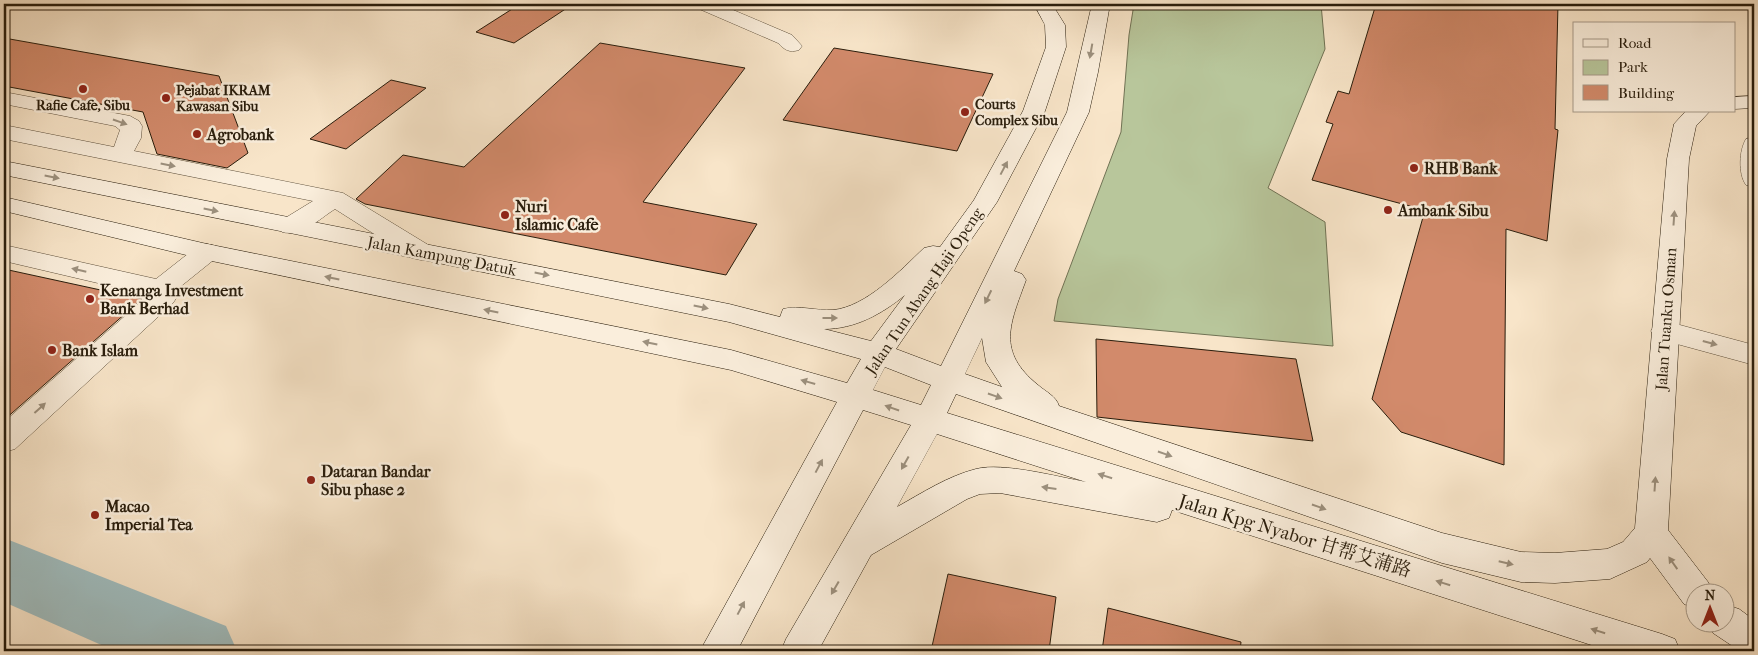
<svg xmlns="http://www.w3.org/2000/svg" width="1758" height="655" viewBox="0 0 1758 655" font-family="'IM FELL French Canon','Noto Serif SC',serif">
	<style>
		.green { fill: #b8c69b; stroke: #707254 }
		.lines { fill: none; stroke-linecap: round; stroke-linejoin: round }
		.river { fill: #a0bdbf; fill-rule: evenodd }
		.building { fill: #d28a6b; stroke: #291d0c }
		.street-casing { stroke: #5d4f3b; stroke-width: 1 }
		.secondary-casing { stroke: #291d0c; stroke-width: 1 }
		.street { fill: #faeedc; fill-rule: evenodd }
		.secondary { fill: #faeedc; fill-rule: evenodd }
		.oneway { fill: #9c907e }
		.poi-dot { fill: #8f2418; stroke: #faeedc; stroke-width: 2 }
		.labels { text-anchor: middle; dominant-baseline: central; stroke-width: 5; stroke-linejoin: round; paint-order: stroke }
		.far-poi-label { font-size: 14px; font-weight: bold; fill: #291d0c; stroke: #faeedc; text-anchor: start }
		.poi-label { font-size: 16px; font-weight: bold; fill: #291d0c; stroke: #faeedc; text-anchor: start }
		.street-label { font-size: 16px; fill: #291d0c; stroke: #faeedc }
		.near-street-label { font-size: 19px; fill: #291d0c; stroke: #faeedc }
	</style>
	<rect width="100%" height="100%" fill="#f8e5c9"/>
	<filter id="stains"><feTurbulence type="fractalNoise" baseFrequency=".004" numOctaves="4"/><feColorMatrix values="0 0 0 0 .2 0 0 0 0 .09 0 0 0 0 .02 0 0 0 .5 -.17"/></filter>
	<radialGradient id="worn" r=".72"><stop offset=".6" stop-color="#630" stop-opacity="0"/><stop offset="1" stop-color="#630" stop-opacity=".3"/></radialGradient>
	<path class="green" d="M1134,4H1321L1325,49L1268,188L1325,222L1333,346L1054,321L1058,299L1121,132L1129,35Z"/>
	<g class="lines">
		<path class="river" d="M4,538L226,626L237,651H115L4,602Z"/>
	</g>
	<g class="building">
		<path d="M520,4H573L514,43L476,32Z"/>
		<path d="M1376,4H1558L1555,129L1558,130L1547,241L1506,229L1504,465L1401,432L1372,399L1425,210L1312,180L1333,124L1326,122L1338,91L1349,94Z"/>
		<path d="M4,38L219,76L248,153L227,168L157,154L143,112L4,86Z"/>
		<path d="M600,43L745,68L643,202L757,224L726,275L365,204L356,199L403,155L464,167Z"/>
		<path d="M834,48L993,74L957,151L783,120Z"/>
		<path d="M391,80L426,88L346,149L310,139Z"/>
		<path d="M4,269L142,299L4,420Z"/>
		<path d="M1096,339L1296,359L1313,441L1097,417Z"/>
		<path d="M948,574L1056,597L1049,651H931Z"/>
		<path d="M1108,608L1241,642L1240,651H1102Z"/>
	</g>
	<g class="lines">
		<g class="street-casing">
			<g id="street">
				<path d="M695,4H719L792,35L802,46L799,50C789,53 785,50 778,43L697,8Z"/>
				<path d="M4,92L130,116L139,121L142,126L141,138L134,151L343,193L430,246L434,252L430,258L421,260L412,258L335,209C319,219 302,237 282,232L279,226L282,220L313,201L4,139V125L114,147L120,130L115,126L4,104Z"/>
				<path d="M1754,137V187L1746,185C1738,174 1739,150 1746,139Z"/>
				<path d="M207,244L216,246L220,252L216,258L175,291L177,297L173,303L15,449L4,452V422L149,295L4,261V245L156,279L198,246Z"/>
				<path d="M1665,321L1754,345V365L1655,338L1651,331L1655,324Z"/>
			</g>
		</g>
		<g class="secondary-casing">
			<g id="secondary">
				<path d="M1034,4H1052L1065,25L1066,47L1045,111L997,202L896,349L941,366L1067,112L1092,4H1110L1098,72L1089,112L1014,271L1022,274L1026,280C1010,324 996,351 1038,385C1046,392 1056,396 1059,406L1442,533L1521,552L1555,553L1607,549L1623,542L1635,528L1667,159L1674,124L1686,111H1710L1696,126L1689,159L1668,530L1708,582L1713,592H1696V609L1684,604L1650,558L1647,562L1610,579L1555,583L1521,582L1442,563L956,394L947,413L1662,634L1675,639L1680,651H1610L1172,510L1169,518L1157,522L1000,493L980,494L967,499L871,555L818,651H781L786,639L911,425L863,410L737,651H700L837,402L731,370L207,260L4,211V197L207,244L731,350L847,383L861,359L729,322L4,175V161L729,304L780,317L783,309C800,305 816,311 833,310C866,307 901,270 924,248L933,246L940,247L974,200L1023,111L1046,47L1045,25ZM905,295L871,341L824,329C855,329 882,314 905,295ZM982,338L986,362L1002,387L965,374ZM885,367L931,385L921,405L873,390ZM937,434L1086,482C1058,477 1003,462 976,469C948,476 922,493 897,507Z"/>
				<path d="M1754,96V108L1734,109V97Z"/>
				<path d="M1726,605L1739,609L1754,620V651H1740L1713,633L1709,622H1726Z"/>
			</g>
		</g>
		<use href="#street" class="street"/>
		<use href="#secondary" class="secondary"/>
	</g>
	<defs><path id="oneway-solid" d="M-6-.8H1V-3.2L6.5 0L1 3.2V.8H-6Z" transform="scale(1.25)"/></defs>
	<g class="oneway">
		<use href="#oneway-solid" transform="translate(1091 51) rotate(100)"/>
		<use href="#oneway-solid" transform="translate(120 122) rotate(19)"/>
		<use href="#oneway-solid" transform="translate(168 165) rotate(11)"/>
		<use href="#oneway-solid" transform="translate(1004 168) rotate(-62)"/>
		<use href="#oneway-solid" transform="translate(52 177) rotate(11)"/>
		<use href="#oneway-solid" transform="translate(211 210) rotate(11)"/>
		<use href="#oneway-solid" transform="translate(1674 218) rotate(-86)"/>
		<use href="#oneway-solid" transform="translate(79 270) rotate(-167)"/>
		<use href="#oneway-solid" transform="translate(542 274) rotate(11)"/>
		<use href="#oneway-solid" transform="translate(332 278) rotate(-168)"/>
		<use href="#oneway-solid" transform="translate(988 297) rotate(116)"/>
		<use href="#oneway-solid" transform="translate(701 307) rotate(12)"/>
		<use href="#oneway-solid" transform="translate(491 311) rotate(-168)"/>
		<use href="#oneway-solid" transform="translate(830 318)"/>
		<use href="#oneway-solid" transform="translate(650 343) rotate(-168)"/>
		<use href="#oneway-solid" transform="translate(1710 343) rotate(15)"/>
		<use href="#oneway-solid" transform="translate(808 382) rotate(-164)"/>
		<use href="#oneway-solid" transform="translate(995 396) rotate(19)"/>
		<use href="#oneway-solid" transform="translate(40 408) rotate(-42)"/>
		<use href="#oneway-solid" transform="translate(892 408) rotate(-161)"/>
		<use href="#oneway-solid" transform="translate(1165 454) rotate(19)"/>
		<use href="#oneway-solid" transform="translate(905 463) rotate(119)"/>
		<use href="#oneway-solid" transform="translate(819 466) rotate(-62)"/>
		<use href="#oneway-solid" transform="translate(1105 476) rotate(-162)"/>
		<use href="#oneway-solid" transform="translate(1655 484) rotate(-86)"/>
		<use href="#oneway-solid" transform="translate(1049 488) rotate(-172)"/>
		<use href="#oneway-solid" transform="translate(1319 507) rotate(19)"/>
		<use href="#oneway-solid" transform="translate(1506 563) rotate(13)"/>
		<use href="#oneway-solid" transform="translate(1673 563) rotate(-125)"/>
		<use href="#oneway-solid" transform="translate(1443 583) rotate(-163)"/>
		<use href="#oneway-solid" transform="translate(835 588) rotate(120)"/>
		<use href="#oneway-solid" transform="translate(741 608) rotate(-62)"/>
		<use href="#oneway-solid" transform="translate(1598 631) rotate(-163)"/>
	</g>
	<g class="poi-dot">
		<circle cx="83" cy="89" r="5"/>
		<circle cx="166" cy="98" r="5"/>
		<circle cx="965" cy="112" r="5"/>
		<circle cx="197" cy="134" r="5"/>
		<circle cx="1414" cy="168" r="5"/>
		<circle cx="1388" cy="210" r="5"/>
		<circle cx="505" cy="215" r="5"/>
		<circle cx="90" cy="299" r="5"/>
		<circle cx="52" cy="350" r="5"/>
		<circle cx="311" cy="480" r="5"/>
		<circle cx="95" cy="515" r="5"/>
	</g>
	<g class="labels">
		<g class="far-poi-label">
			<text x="176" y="90">Pejabat IKRAM<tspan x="176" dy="16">Kawasan Sibu</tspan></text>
			<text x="975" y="104">Courts<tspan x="975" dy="16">Complex Sibu</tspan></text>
			<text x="83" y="105" text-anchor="middle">Rafie Cafe, Sibu</text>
		</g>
		<g class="poi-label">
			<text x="207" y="134">Agrobank</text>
			<text x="1424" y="168">RHB Bank</text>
			<text x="515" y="206">Nuri<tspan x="515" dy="18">Islamic Cafe</tspan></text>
			<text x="1398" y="210">Ambank Sibu</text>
			<text x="100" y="290">Kenanga Investment<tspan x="100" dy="18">Bank Berhad</tspan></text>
			<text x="62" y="350">Bank Islam</text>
			<text x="321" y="471">Dataran Bandar<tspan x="321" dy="18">Sibu phase 2</tspan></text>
			<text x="105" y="506">Macao<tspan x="105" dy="18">Imperial Tea</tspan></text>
		</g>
		<g class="street-label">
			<text transform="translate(442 256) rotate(11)">Jalan Kampung Datuk</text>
			<text transform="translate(924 291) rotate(-56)">Jalan Tun Abang Haji Openg</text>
			<text transform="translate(1666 319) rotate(-86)">Jalan Tuanku Osman</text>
		</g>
		<g class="near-street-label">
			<text transform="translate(1295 536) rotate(17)">Jalan Kpg Nyabor 甘帮艾蒲路</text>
		</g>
	</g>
	<rect width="1758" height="655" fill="none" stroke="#f8e5c9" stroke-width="20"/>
	<rect x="5" y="5" width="1748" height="645" fill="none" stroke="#291d0c" stroke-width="2.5"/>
	<rect x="10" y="10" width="1738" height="635" fill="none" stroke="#291d0c"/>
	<rect x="1573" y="22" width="162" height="90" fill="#faeedc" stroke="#a69a89"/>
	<rect x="1583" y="39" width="25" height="8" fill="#faeedc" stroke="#a69a89"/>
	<text x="1618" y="48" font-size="15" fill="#291d0c">Road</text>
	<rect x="1583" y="60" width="25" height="15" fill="#b8c69b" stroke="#a69a89"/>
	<text x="1618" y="72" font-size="15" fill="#291d0c">Park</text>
	<rect x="1583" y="85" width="25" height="15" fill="#d28a6b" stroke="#a69a89"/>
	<text x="1618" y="98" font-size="15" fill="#291d0c">Building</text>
	<g transform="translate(1710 608)"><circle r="24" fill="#faeedc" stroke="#a69a89"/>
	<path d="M0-4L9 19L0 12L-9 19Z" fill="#8f2418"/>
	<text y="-8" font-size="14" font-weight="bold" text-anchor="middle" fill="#291d0c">N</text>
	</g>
	<rect width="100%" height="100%" filter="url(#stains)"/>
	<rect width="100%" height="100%" fill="url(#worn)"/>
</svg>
